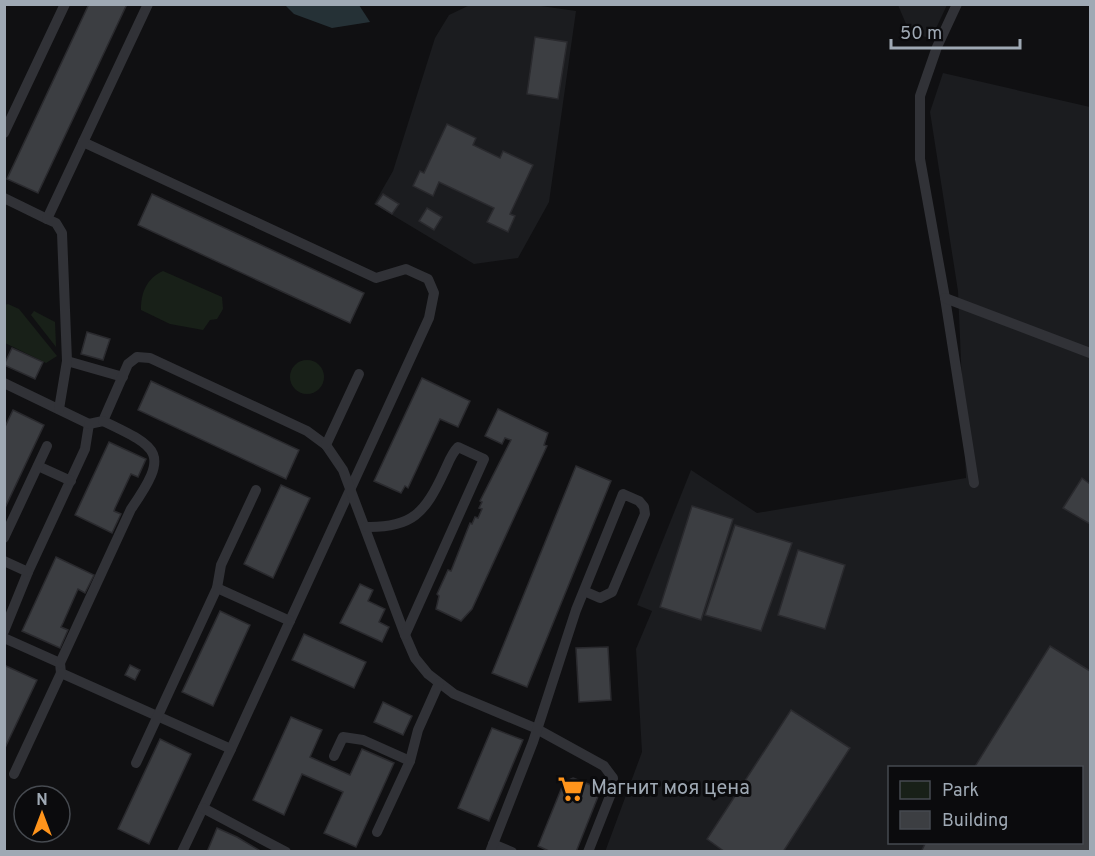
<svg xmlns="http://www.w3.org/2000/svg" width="1095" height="856" viewBox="0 0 1095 856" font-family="Overpass,sans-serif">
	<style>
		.built { fill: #1b1c1f; fill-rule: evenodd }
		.green { fill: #182018 }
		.water { fill: #253136 }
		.building { fill: #3c3e42; stroke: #2a2a2e; stroke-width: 1.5 }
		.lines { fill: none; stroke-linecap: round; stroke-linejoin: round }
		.lane { stroke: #313237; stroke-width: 10 }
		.labels { text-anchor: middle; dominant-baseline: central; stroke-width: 6; stroke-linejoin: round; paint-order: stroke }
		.poi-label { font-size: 20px; fill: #9fa9b4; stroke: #0b0b0d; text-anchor: start }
	</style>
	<rect width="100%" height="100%" fill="#101012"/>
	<g class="built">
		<path d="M472,4L534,5L576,11L549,202L518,258L474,264L374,204L393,171L435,38L449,15Z"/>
		<path d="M898,5H947L931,39L909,31Z"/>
		<path d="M943,73L1090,107V851L605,852L642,752L636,649L652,611L637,605L691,470L757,513L966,478L958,291L930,112ZM890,768H1082V842H890Z"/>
	</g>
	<g class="green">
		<path d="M163,271L222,297L223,309L217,319L210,320L203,330L170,324L141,310C141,293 146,279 163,271Z"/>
		<path d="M8,304L19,309L57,356L46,363L5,343V305Z"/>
		<path d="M34,311L55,322L56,347L31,315Z"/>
		<circle cx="307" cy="377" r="17"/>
	</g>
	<path class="water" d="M285,5H359L370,22L332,28L294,14Z"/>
	<g class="building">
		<path d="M89,4H127L38,193L7,179Z"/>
		<path d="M535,37L567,42L558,99L527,94Z"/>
		<path d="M447,124L476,138L473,145L500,158L503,151L533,165L510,214L515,216L508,232L487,222L494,208L439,182L433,196L413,186L420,171L424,173Z"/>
		<path d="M152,194L364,293L350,323L138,225Z"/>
		<path d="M383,194L399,204L392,214L376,204Z"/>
		<path d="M427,208L442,217L434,230L419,221Z"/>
		<path d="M87,332L110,339L103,360L81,354Z"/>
		<path d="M12,348L43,362L35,379L4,365Z"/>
		<path d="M422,378L470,401L458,427L440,419L408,488L405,486L401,493L374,481Z"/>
		<path d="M151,381L299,450L286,479L138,410Z"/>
		<path d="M498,409L548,433L544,445L547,446L472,609L461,621L436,609L439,596L437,594L448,570L451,571L470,523L472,524L475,517L478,518L482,509L479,508L482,502L480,501L511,440L505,438L502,444L485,436Z"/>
		<path d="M13,410L44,425L4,510V429Z"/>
		<path d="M109,442L146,459L138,477L131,474L115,508L114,511L121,514L112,533L75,515Z"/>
		<path d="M576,466L611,481L527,687L492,673Z"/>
		<path d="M1082,478L1090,484V524L1063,508Z"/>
		<path d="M281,485L310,498L273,578L244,564Z"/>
		<path d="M692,506L733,519L701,620L660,607Z"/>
		<path d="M735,525L792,543L761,631L705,615Z"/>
		<path d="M798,550L845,565L825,629L778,615Z"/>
		<path d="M56,557L94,575L85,593L78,589L63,623L61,627L68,630L60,648L22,631Z"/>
		<path d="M360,584L373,590L368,601L385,609L379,622L389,627L382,642L340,623Z"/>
		<path d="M220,611L250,625L213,706L182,692Z"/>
		<path d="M304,634L366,662L354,688L292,660Z"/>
		<path d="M1050,646L1090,671V852H921L926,842H1082V768H974Z"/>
		<path d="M608,647L611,700L579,702L576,648Z"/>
		<path d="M130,665L140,670L135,680L125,675Z"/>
		<path d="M6,666L37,680L4,750V668Z"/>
		<path d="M383,702L412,716L403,735L374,722Z"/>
		<path d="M791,710L850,748L783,852H725L707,839Z"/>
		<path d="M291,717L322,730L310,757L350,775L362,749L394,763L356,847L324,833L343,792L302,774L284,815L253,800Z"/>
		<path d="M492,728L523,740L489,821L458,808Z"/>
		<path d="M160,739L191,754L149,844L118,829Z"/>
		<path d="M573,778L601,789L576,852H551L538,846L564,782Z"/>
		<path d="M217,828L237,837L262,852H207Z"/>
	</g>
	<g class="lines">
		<g class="lane">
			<path d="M957,4L937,47L920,96V159L945,298L974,483"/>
			<path d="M4,133L65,4"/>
			<path d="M83,142L376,278L406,269L428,279L434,293L429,318L231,749"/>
			<path d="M4,198L47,219"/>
			<path d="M945,298L1090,353"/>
			<path d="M67,361L123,377"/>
			<path d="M4,383L89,424L85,449L28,572L4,631"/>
			<path d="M59,409L67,361L62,233L56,223L47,219L148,4"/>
			<path d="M89,424L103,421L128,364L137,357L150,358L307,431L326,445L343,470L405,635L415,658L428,674L454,694L535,728L604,766L613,778L612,791L588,852"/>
			<path d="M326,445L359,374"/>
			<path d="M38,466L71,481"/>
			<path d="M366,527C412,528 425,513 444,472C448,464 451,454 458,447L484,459L405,635"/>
			<path d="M4,538L47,446"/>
			<path d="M4,561L28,572"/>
			<path d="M217,588L290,621"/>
			<path d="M4,638L60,663L61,673L231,749L182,852"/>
			<path d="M60,663L131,509C170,453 160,448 103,421"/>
			<path d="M334,756L343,737L363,740L410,761"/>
			<path d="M136,763L217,588L221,565L256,490"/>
			<path d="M14,774L61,673"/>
			<path d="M203,808L286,852"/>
			<path d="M377,832L410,761L418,730L439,683"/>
			<path d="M493,844L512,852"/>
			<path d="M490,852L533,742L576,610L623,494L639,501L644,507L645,514L612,592L600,598L584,591"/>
		</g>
	</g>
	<defs>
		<g id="supermarket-bare" transform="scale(2.07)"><path d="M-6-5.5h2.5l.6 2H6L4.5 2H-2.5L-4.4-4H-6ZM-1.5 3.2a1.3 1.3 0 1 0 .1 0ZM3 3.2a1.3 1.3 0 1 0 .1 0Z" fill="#ff941b" stroke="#0b0b0d" stroke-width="2.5" paint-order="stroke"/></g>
	</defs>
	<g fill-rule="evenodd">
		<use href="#supermarket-bare" x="571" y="789"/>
	</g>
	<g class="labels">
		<g class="poi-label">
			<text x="591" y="789">Магнит моя цена</text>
		</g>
	</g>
	<rect width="1095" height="856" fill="none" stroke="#9fa9b4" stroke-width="12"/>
	<rect x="888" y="766" width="195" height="78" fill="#0b0b0d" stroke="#464a50" stroke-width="1.5"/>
	<rect x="900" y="781" width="30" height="18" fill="#182018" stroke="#464a50" stroke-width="1.5"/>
	<text x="942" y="796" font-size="18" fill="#9fa9b4">Park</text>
	<rect x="900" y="811" width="30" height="18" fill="#3c3e42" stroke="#464a50" stroke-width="1.5"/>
	<text x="942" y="826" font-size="18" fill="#9fa9b4">Building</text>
	<g transform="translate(42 814)"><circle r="28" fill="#0b0b0d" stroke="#464a50" stroke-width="1.5"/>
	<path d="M0-4.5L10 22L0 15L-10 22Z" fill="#ff941b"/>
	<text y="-9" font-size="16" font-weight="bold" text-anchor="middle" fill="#9fa9b4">N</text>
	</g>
	<path d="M891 39v9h129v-9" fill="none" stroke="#9fa9b4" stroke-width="3"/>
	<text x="900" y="39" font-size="18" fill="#9fa9b4" stroke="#0b0b0d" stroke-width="4.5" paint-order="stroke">50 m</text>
</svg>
